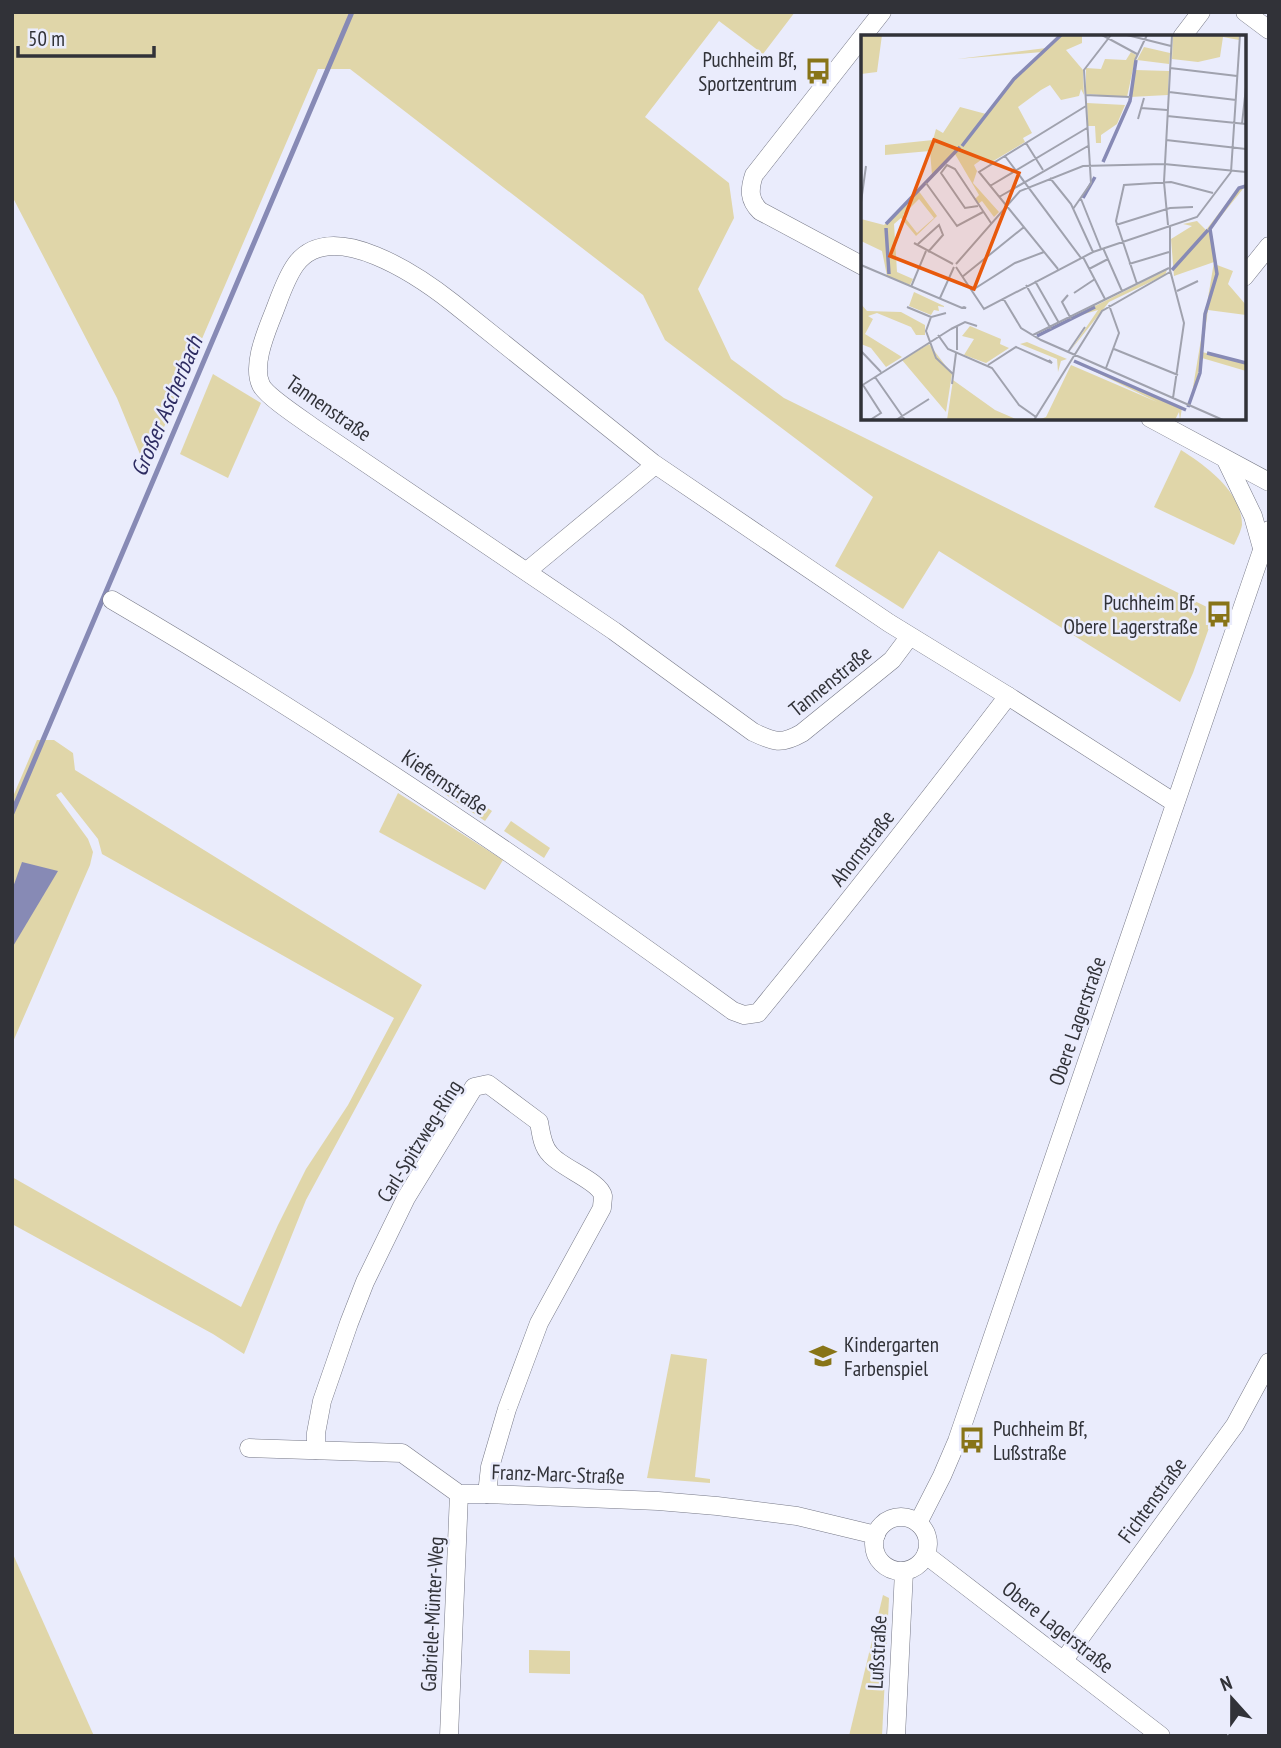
<svg xmlns="http://www.w3.org/2000/svg" width="1281" height="1748" viewBox="0 0 1281 1748" font-family="'PT Sans Narrow',sans-serif">
	<style>
		.green { fill: #e0d6a9 }
		.water { fill: #878ab5 }
		.lines { fill: none; stroke-linecap: round; stroke-linejoin: round }
		.stream { stroke: #878ab5; stroke-width: 5 }
		.minor-casing { stroke: #777987; stroke-width: 19 }
		.minor { stroke: #fff; stroke-width: 18 }
		.labels { text-anchor: middle; dominant-baseline: central; stroke-width: 5; stroke-linejoin: round; paint-order: stroke }
		.poi-label { font-size: 21px; fill: #313238; stroke: #eaecfc; text-anchor: end }
		.street-label { font-size: 21px; fill: #313238; stroke: #eaecfc }
		.water-label { font-size: 23px; font-style: italic; fill: #2e2c62; stroke: #eaecfc }
		.inset-river { fill: none; stroke: #878ab5; stroke-width: 3.5 }
		.inset-road { fill: none; stroke: #a0a2ae; stroke-width: 2 }
		.view { fill: #e8590c; fill-opacity: 0.15; stroke: #e8590c; stroke-width: 3.5 }
		.inset-edge { fill: none; stroke: #313238; stroke-width: 3.5 }
	</style>
	<rect width="100%" height="100%" fill="#eaecfc"/>
	<g class="green">
		<path d="M12,12H795L763,54L719,21L645,117L729,183L734,218L698,289L731,359L784,398L1215,611L1193,673L1180,702L939,551L903,609L835,566L873,497L665,340L643,295L350,69H318L146,469L117,398L12,196Z"/>
		<path d="M213,374L261,403L228,478L180,454Z"/>
		<path d="M1181,450C1205,465 1242,492 1242,525C1241,531 1237,539 1234,545L1154,507Z"/>
		<path d="M37,740H54L73,753L75,770L422,985L306,1200L244,1354L213,1334L12,1224V1177L241,1307L278,1225L306,1169L348,1105L394,1018L102,854L98,839L61,792L56,795L88,839L93,852L90,865L12,1044V799Z"/>
		<path d="M440,776L492,811L485,821L433,786Z"/>
		<path d="M398,793L503,860L485,890L379,832Z"/>
		<path d="M511,821L550,848L544,858L504,831Z"/>
		<path d="M671,1354L707,1359L695,1477L710,1479V1483L647,1478Z"/>
		<path d="M12,1552L94,1736H12Z"/>
		<path d="M883,1595L889,1598L882,1736H849Z"/>
		<path d="M529,1650L570,1651V1674L529,1673Z"/>
	</g>
	<path class="water" d="M22,862L58,871L12,948V890Z"/>
	<g class="lines">
		<path class="stream" d="M12,813L352,12"/>
		<g class="minor-casing">
			<g id="minor">
				<path d="M1245,12L1269,30"/>
				<path d="M1182,37L1201,12"/>
				<path d="M863,266L760,211C749,200 749,190 754,175L882,12"/>
				<path d="M1244,277L1269,246"/>
				<path d="M1150,418L1269,482"/>
				<path d="M1226,460L1253,516L1262,548"/>
				<path d="M527,571L655,465"/>
				<path d="M112,600C326,725 532,865 733,1011L744,1015L758,1013C843,909 926,803 1008,696"/>
				<path d="M910,636L892,660L802,733C781,745 774,742 753,732L614,631L314,428C303,420 266,396 261,385C252,366 265,335 272,317C279,300 285,279 296,264C332,216 420,277 453,303L653,463L889,623L1008,696L1175,803"/>
				<path d="M249,1448L402,1453L459,1494H487L658,1501L717,1506L797,1516L876,1535"/>
				<path d="M316,1450V1433L322,1401L349,1323L365,1282L406,1198L474,1087L488,1084L539,1122C541,1133 542,1146 550,1154C561,1168 600,1181 603,1196C603,1200 602,1204 602,1208L539,1323L507,1409L490,1467L487,1494"/>
				<circle cx="901" cy="1544" r="27"/>
				<path d="M918,1523L942,1476L957,1441L1269,530"/>
				<path d="M926,1555L1161,1736"/>
				<path d="M1064,1660L1235,1425L1269,1362"/>
				<path d="M449,1736L459,1494"/>
				<path d="M896,1736L904,1571"/>
			</g>
		</g>
		<use href="#minor" class="minor"/>
	</g>
	<defs>
		<g id="bus-bare" transform="scale(2.1)"><path d="M-5-6H5V4H4V6H2V4H-2V6H-4V4H-5ZM-3.5-4V0h7V-4ZM-3.5 1.2v1.5H-2V1.2ZM2 1.2v1.5H3.5V1.2Z" fill="#887417" stroke="#eaecfc" stroke-width="2.5" paint-order="stroke"/></g>
		<g id="school-bare" transform="scale(2.1)"><path d="M0-5L7-2L0 1L-7-2ZM-4 1L0 2.5L4 1V4Q0 6-4 4Z" fill="#887417" stroke="#eaecfc" stroke-width="2.5" paint-order="stroke"/></g>
	</defs>
	<g fill-rule="evenodd">
		<use href="#bus-bare" x="818" y="71"/>
		<use href="#bus-bare" x="1219" y="614"/>
		<use href="#school-bare" x="823" y="1356"/>
		<use href="#bus-bare" x="972" y="1440"/>
	</g>
	<g class="labels">
		<g class="poi-label">
			<text x="797" y="59">Puchheim Bf,<tspan x="797" dy="24">Sportzentrum</tspan></text>
			<text x="1198" y="602">Puchheim Bf,<tspan x="1198" dy="24">Obere Lagerstraße</tspan></text>
			<text x="844" y="1344" text-anchor="start">Kindergarten<tspan x="844" dy="24">Farbenspiel</tspan></text>
			<text x="993" y="1428" text-anchor="start">Puchheim Bf,<tspan x="993" dy="24">Lußstraße</tspan></text>
		</g>
		<g class="street-label">
			<text transform="translate(329 408) rotate(35)">Tannenstraße</text>
			<text transform="translate(830 681) rotate(-39)">Tannenstraße</text>
			<text transform="translate(445 782) rotate(34)">Kiefernstraße</text>
			<text transform="translate(862 848) rotate(-52)">Ahornstraße</text>
			<text transform="translate(1077 1021) rotate(-71)">Obere Lagerstraße</text>
			<text transform="translate(419 1141) rotate(-58)">Carl-Spitzweg-Ring</text>
			<text transform="translate(558 1474) rotate(2)">Franz-Marc-Straße</text>
			<text transform="translate(1152 1500) rotate(-54)">Fichtenstraße</text>
			<text transform="translate(432 1614) rotate(-87)">Gabriele-Münter-Weg</text>
			<text transform="translate(1058 1627) rotate(38)">Obere Lagerstraße</text>
			<text transform="translate(877 1652) rotate(-87)">Lußstraße</text>
		</g>
		<g class="water-label">
			<text transform="translate(166 406) rotate(-67)">Großer Ascherbach</text>
		</g>
	</g>
	<g transform="translate(861 35)">
		<rect width="385" height="385" fill="#eaecfc"/>
		<path d="M0,0H21L16,37L0,39ZM197,0H221V8L205,15L222,35L223,60L220,54L218,61L200,65L189,50L180,55L157,72L171,98L162,103L164,107L129,128L120,125L113,130L116,136L112,148L138,177L133,182L121,166L117,169L114,164L118,160L94,119L71,140L69,116L24,120V110L72,105L75,94L82,98L99,72L125,79L151,44L181,17L96,24L185,13ZM312,0H379L378,5L362,2L359,22L337,27L311,24ZM283,12L309,18L308,29L276,25ZM270,17L275,20L266,62L225,59V33L240,34L244,24L265,25ZM274,35L308,36L307,60L269,62ZM226,68L264,70L256,89L240,100V108H235L234,91H227ZM385,150L350,194L356,230L372,236L367,249L385,270V280L347,275L341,317L385,328V336L341,323L329,370L353,227L313,241L310,204L331,191L322,189L336,186L345,195L377,153ZM57,155L76,181L55,201L40,183L33,189L36,237L52,244L49,250L26,241L21,216L0,206V184L23,190ZM58,164L73,183L56,198L42,180ZM306,235L304,240L248,267L209,316L237,275L210,283ZM53,257L83,271V272L77,271L78,276L73,275L70,280L48,271ZM0,269L6,276L40,277L64,290V300H55L50,292L16,278L7,281L12,284L4,299L41,322L25,332L10,313L0,309ZM109,291L140,304L139,309L148,313L125,328L103,320L113,304L101,301ZM166,307L206,324L200,326L197,337L196,324L159,309ZM68,309L91,339L85,377L41,325ZM210,325L321,373L319,385L318,377L314,385H177L185,382L210,330L296,367ZM92,345L134,375L157,385H86Z" fill="#e0d6a9" fill-rule="evenodd"/>
		<path class="inset-river" d="M101,111L153,44L200,0M242,127L269,66L275,25M222,163L234,142M25,189L99,112M25,193L28,239M311,235L347,195M176,301L234,272M346,318L385,328M213,326L325,375M327,372L339,338L344,279L356,239L349,194L378,153L385,151"/>
		<path class="inset-road" d="M241,0L276,19M266,0L310,11M274,25L286,0M309,33L376,41M308,57L375,65M224,60L269,62M280,73L306,75M306,81L385,89M277,84L283,63M381,89L385,52M305,105L385,114M165,108L182,135M144,121L220,223M370,137L379,0M189,143L210,169L232,217M65,148L96,191L122,177M129,151L226,93M138,162L227,111M220,164L240,214M0,167L5,131M117,171L104,173L80,138L86,130L94,134L130,188M212,174L230,148L223,35L250,0M255,190L309,173L332,172M307,190L303,147L311,0M309,191V235L323,288L312,363M53,208L92,229M57,209L78,190L82,200L67,217M242,213L261,256M222,222L244,264M95,229L159,156L222,131L303,129L385,137M268,229L308,217M0,230L101,273H105L103,272L101,273M95,232L123,274L232,217L336,182L370,137M197,234L118,137L225,71M228,234L247,224M101,242L163,192M174,246L198,288M276,249L255,186L263,150L310,147L352,158M165,250L190,294M50,252L65,216M110,256L154,228L183,217M316,256L337,246M213,258L234,244M207,260L201,267L210,284M79,263L93,232M142,263L160,293L180,305L362,385M46,272L70,282M85,278L70,282L65,296L75,323L92,339M90,294L104,287L116,291M77,300L87,314L131,333L158,370L175,382M172,300L308,233M253,314L317,340M96,315V291M0,316L20,337M207,317L224,292M127,330L155,312L191,328L188,325M245,333L258,298L248,270M14,342L44,385M91,349L95,318M2,350L20,378L9,385M0,351L90,294M35,385L68,364M173,385L241,276L309,237"/>
		<path class="view" d="M73,105L158,138L113,254L29,221Z"/>
		<rect width="385" height="385" class="inset-edge"/>
	</g>
	<rect width="1281" height="1748" fill="none" stroke="#313238" stroke-width="28"/>
	<g transform="translate(1232 1699) rotate(339)" stroke="#eaecfc" stroke-width="5" paint-order="stroke">
	<path d="M0-5L12 26L0 18L-12 26Z" fill="#313238"/>
	<text y="-10" font-size="19" font-weight="bold" text-anchor="middle" fill="#313238">N</text>
	</g>
	<path d="M18 46v10h136v-10" fill="none" stroke="#313238" stroke-width="3.5"/>
	<text x="28" y="46" font-size="21" fill="#313238" stroke="#eaecfc" stroke-width="5" paint-order="stroke">50 m</text>
</svg>
